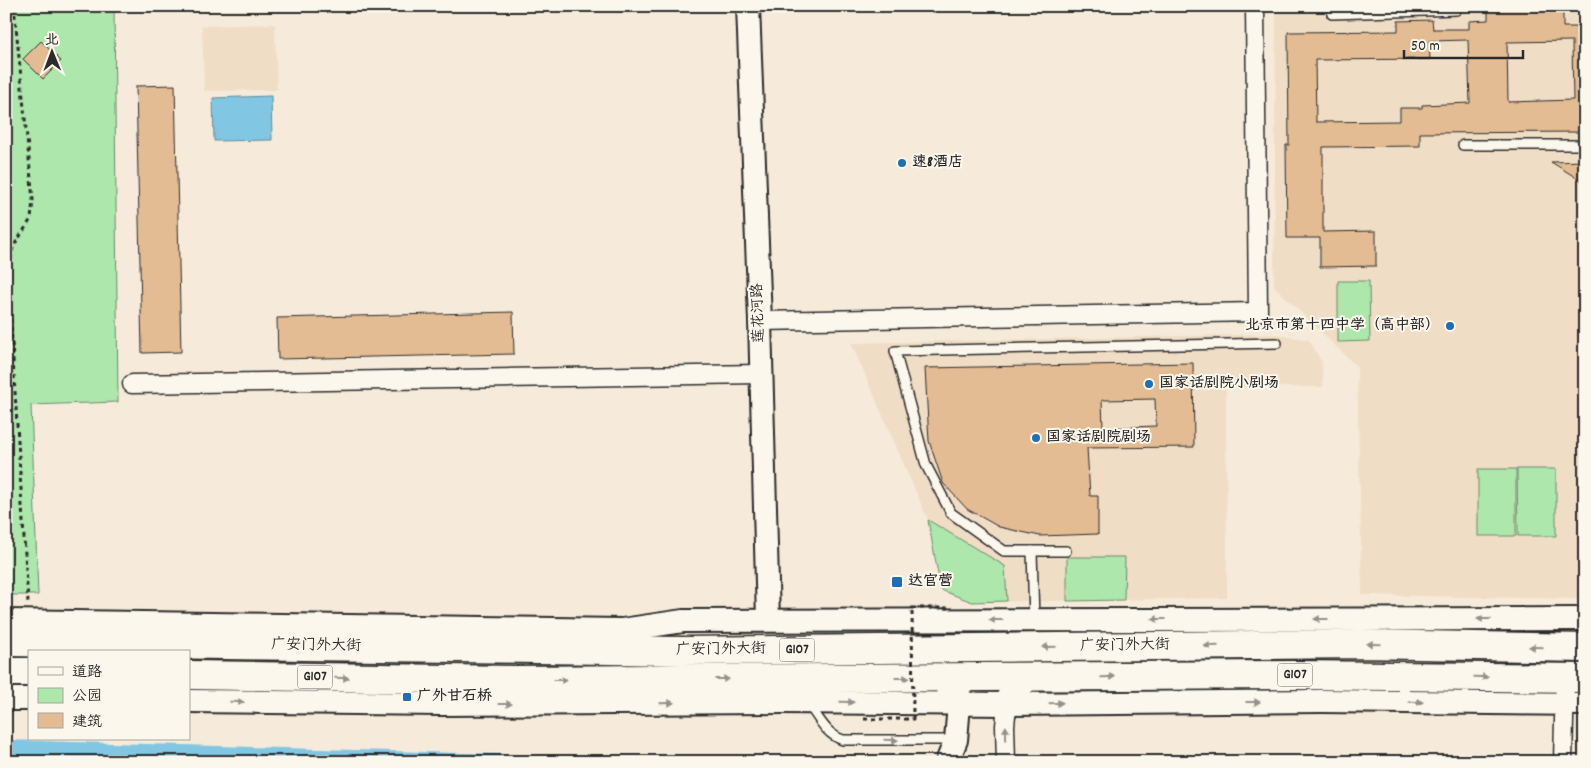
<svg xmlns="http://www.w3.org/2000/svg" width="1591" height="768" viewBox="0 0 1591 768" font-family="Dekko,'LXGW WenKai TC',sans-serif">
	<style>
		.built { fill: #f0ddc5 }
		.green { fill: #ade7ac; stroke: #6c896c }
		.water { fill: #81c7e3; stroke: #5f8999 }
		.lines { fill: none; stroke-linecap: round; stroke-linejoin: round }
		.canal { stroke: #81c7e3; stroke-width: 16 }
		.building { fill: #e3bc94; stroke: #2b2b2b; fill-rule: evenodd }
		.service-casing { stroke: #2b2b2b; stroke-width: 12 }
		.minor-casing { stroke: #2b2b2b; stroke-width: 21 }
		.tertiary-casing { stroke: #2b2b2b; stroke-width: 26 }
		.trunk-casing { stroke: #2b2b2b; stroke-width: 31 }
		.path { stroke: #2b2b2b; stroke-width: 3; stroke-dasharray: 4 4; stroke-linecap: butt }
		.service { stroke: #fbf7ec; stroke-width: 9 }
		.minor { stroke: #fbf7ec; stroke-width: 18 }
		.tertiary { stroke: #fbf7ec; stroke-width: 22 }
		.trunk { stroke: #fbf7ec; stroke-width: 28 }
		.path-bridge { stroke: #2b2b2b; stroke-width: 3; stroke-dasharray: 4 4; stroke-linecap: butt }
		.oneway { fill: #93918c }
		.poi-dot { fill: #1f6fb2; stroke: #fbf7ec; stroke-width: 2 }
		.labels { text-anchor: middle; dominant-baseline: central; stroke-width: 4; stroke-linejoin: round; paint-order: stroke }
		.shield { fill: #fbf7ec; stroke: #696865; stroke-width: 1 }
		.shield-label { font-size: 14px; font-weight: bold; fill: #2b2b2b }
		.poi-label { font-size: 15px; font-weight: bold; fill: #2b2b2b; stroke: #fbf7ec; text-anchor: start }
		.street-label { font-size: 15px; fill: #2b2b2b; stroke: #fbf7ec }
	</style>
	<rect width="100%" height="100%" fill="#f6ebda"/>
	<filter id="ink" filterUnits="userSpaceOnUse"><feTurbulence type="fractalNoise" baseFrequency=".02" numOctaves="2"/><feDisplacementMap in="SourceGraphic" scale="10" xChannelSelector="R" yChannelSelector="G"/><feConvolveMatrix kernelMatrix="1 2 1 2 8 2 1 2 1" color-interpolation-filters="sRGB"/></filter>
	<g filter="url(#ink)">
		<g class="built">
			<path d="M1276,6H1585V599L1362,595L1357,367L1274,286Z"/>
			<path d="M275,24L277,90L204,91L202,26Z"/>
			<path d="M1277,334L1309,340L1322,362L1323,387H1226L1227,598L972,602L941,590L928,520L851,343Z"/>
		</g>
		<g class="green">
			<path d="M6,6H114L118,402L31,405L38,595H6Z"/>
			<path d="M1369,281L1370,341L1338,342V281Z"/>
			<rect x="1478" y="469" width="38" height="67"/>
			<path d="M1517,469H1556V536H1518Z"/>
			<path d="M928,520L1005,566L1007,601L972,602L941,590Z"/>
			<path d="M1067,557H1125L1124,600L1067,601Z"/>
		</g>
		<path class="water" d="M271,96L272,140L214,141L213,98Z"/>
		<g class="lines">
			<path class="canal" d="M6,748L498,762"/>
		</g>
		<g class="building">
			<path d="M1488,6H1563V27H1585L1583,132L1420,133V146L1323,147V232L1376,231V266L1320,267V238H1287L1286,145H1289L1288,32L1398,31V21L1432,20L1433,29H1469V21L1488,20ZM1468,40L1470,103L1422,105V108H1400V121L1316,122L1315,60L1430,59L1429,41ZM1572,41L1573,100L1508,102L1507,42Z"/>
			<path d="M41,41L61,61L43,79L23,59Z"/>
			<path d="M175,85L181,352L142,353L136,86Z"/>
			<path d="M1585,161V183L1551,162Z"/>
			<path d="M513,312L514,354L278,359L277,318Z"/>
			<path d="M1193,363L1194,447L1087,448L1090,496H1098V534L1040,536L999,527L967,509L943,483L929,441L925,368ZM1155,399L1156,426L1103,428L1102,400Z"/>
		</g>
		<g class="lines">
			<g class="service-casing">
				<g id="service">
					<path d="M1332,14L1456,10V6"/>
					<path d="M1463,145H1585"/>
					<path d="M1032,551L1034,620"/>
					<path d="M1066,551H1004L951,513L926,465L895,351L1277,343"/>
					<path d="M809,705C820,720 826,734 843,740H955"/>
				</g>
			</g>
			<g class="minor-casing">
				<g id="minor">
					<path d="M760,321L1258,312L1255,6"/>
					<path d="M132,384L760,374"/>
					<path d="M1006,762L1005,726L1007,704"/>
					<path d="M1563,762L1565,678"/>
				</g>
			</g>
			<g class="tertiary-casing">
				<g id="tertiary">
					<path d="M748,6L760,321L768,620"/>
					<path d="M6,621L622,630L683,621L1585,619"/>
					<path d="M6,699H29"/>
					<path d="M189,701L441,704L783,702L1007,704L1322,701L1585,704"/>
					<path d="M947,762L956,740L959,704"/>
				</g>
			</g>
			<g class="trunk-casing">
				<g id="trunk">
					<path d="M6,642L682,651L1361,644L1585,648"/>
					<path d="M6,672H29"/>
					<path d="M189,675L513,680L1294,675L1585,678"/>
					<path d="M944,678L956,694L959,704"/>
					<path d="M1007,704L1024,678"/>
				</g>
			</g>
			<path class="path" d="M14,6L33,200L31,219L13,247L8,278L28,603"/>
			<use href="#service" class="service"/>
			<use href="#minor" class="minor"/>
			<use href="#tertiary" class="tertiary"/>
			<use href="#trunk" class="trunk"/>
			<path class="path-bridge" d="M864,719H913L912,608H948"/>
		</g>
		<defs><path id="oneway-solid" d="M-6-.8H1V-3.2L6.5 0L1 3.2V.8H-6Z" transform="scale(1.25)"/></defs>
		<g class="oneway">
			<use href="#oneway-solid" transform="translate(1159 619) rotate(180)"/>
			<use href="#oneway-solid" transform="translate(1321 619) rotate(-180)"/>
			<use href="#oneway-solid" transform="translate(1484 619) rotate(-180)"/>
			<use href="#oneway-solid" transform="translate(996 620) rotate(180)"/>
			<use href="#oneway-solid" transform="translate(1374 644) rotate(-179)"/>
			<use href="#oneway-solid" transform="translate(1211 646) rotate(179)"/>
			<use href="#oneway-solid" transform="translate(1049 647) rotate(179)"/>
			<use href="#oneway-solid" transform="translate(1536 647) rotate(-179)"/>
			<use href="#oneway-solid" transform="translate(1108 677) rotate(-1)"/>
			<use href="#oneway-solid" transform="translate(1481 677) rotate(1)"/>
			<use href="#oneway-solid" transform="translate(342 678) rotate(1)"/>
			<use href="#oneway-solid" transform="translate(902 678)"/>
			<use href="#oneway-solid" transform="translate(722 679)"/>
			<use href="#oneway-solid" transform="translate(560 680)"/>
			<use href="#oneway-solid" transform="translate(237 702) rotate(1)"/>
			<use href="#oneway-solid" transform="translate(847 702) rotate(1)"/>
			<use href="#oneway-solid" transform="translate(1253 702)"/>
			<use href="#oneway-solid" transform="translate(1416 702) rotate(1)"/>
			<use href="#oneway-solid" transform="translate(667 703) rotate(-1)"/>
			<use href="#oneway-solid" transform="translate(1056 703) rotate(-1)"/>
			<use href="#oneway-solid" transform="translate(505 704)"/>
			<use href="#oneway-solid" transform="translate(1006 733) rotate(-91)"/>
			<use href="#oneway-solid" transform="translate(891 740) rotate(1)"/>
		</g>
	</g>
	<g class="poi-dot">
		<circle cx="902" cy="163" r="5"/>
		<circle cx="1450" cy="326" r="5"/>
		<circle cx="1149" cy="384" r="5"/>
		<circle cx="1036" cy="438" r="5"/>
		<rect x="891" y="576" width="12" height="12" rx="2.5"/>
		<rect x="402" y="692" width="10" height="10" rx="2.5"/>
	</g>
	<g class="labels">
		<g class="shield">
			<rect x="779.5" y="638.5" width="35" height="23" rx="4"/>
			<rect x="1277.5" y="663.5" width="35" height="23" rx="4"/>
			<rect x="297.5" y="665.5" width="35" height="23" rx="4"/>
		</g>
		<g class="shield-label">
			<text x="797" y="650">G107</text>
			<text x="1295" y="675">G107</text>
			<text x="315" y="677">G107</text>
		</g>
		<g class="poi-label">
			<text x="912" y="163">速8酒店</text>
			<text x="1440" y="326" text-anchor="end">北京市第十四中学（高中部）</text>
			<text x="1159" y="384">国家话剧院小剧场</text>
			<text x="1046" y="438">国家话剧院剧场</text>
			<text x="908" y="582">达官营</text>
			<text x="417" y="697">广外甘石桥</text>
		</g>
		<g class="street-label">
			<text transform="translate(759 313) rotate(-92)">莲花河路</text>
			<text transform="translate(316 646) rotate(1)">广安门外大街</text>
			<text transform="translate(1125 646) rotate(-1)">广安门外大街</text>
			<text transform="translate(721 650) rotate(-1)">广安门外大街</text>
		</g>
	</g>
	<rect width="1591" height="768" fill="none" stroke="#fbf7ec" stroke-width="25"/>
	<rect x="12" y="12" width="1566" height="743" fill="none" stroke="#2b2b2b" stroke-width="2" filter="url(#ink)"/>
	<rect x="28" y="650" width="162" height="90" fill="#fbf7ec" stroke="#a8a59f"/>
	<rect x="38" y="667" width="25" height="8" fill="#fbf7ec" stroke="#a8a59f"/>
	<text x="72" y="676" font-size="15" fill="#2b2b2b">道路</text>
	<rect x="38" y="688" width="25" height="15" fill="#ade7ac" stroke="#a8a59f"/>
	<text x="72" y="700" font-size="15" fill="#2b2b2b">公园</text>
	<rect x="38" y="713" width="25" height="15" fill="#e3bc94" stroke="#a8a59f"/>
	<text x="72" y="726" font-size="15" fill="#2b2b2b">建筑</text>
	<g transform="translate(52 52) rotate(359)" stroke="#fbf7ec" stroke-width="4" paint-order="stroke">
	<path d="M0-4L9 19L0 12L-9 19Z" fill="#2b2b2b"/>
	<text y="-8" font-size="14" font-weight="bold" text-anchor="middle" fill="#2b2b2b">北</text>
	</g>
	<path d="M1404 50v8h119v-8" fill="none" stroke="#2b2b2b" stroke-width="2.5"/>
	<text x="1411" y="50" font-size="15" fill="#2b2b2b" stroke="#fbf7ec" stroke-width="4" paint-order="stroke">50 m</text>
</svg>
